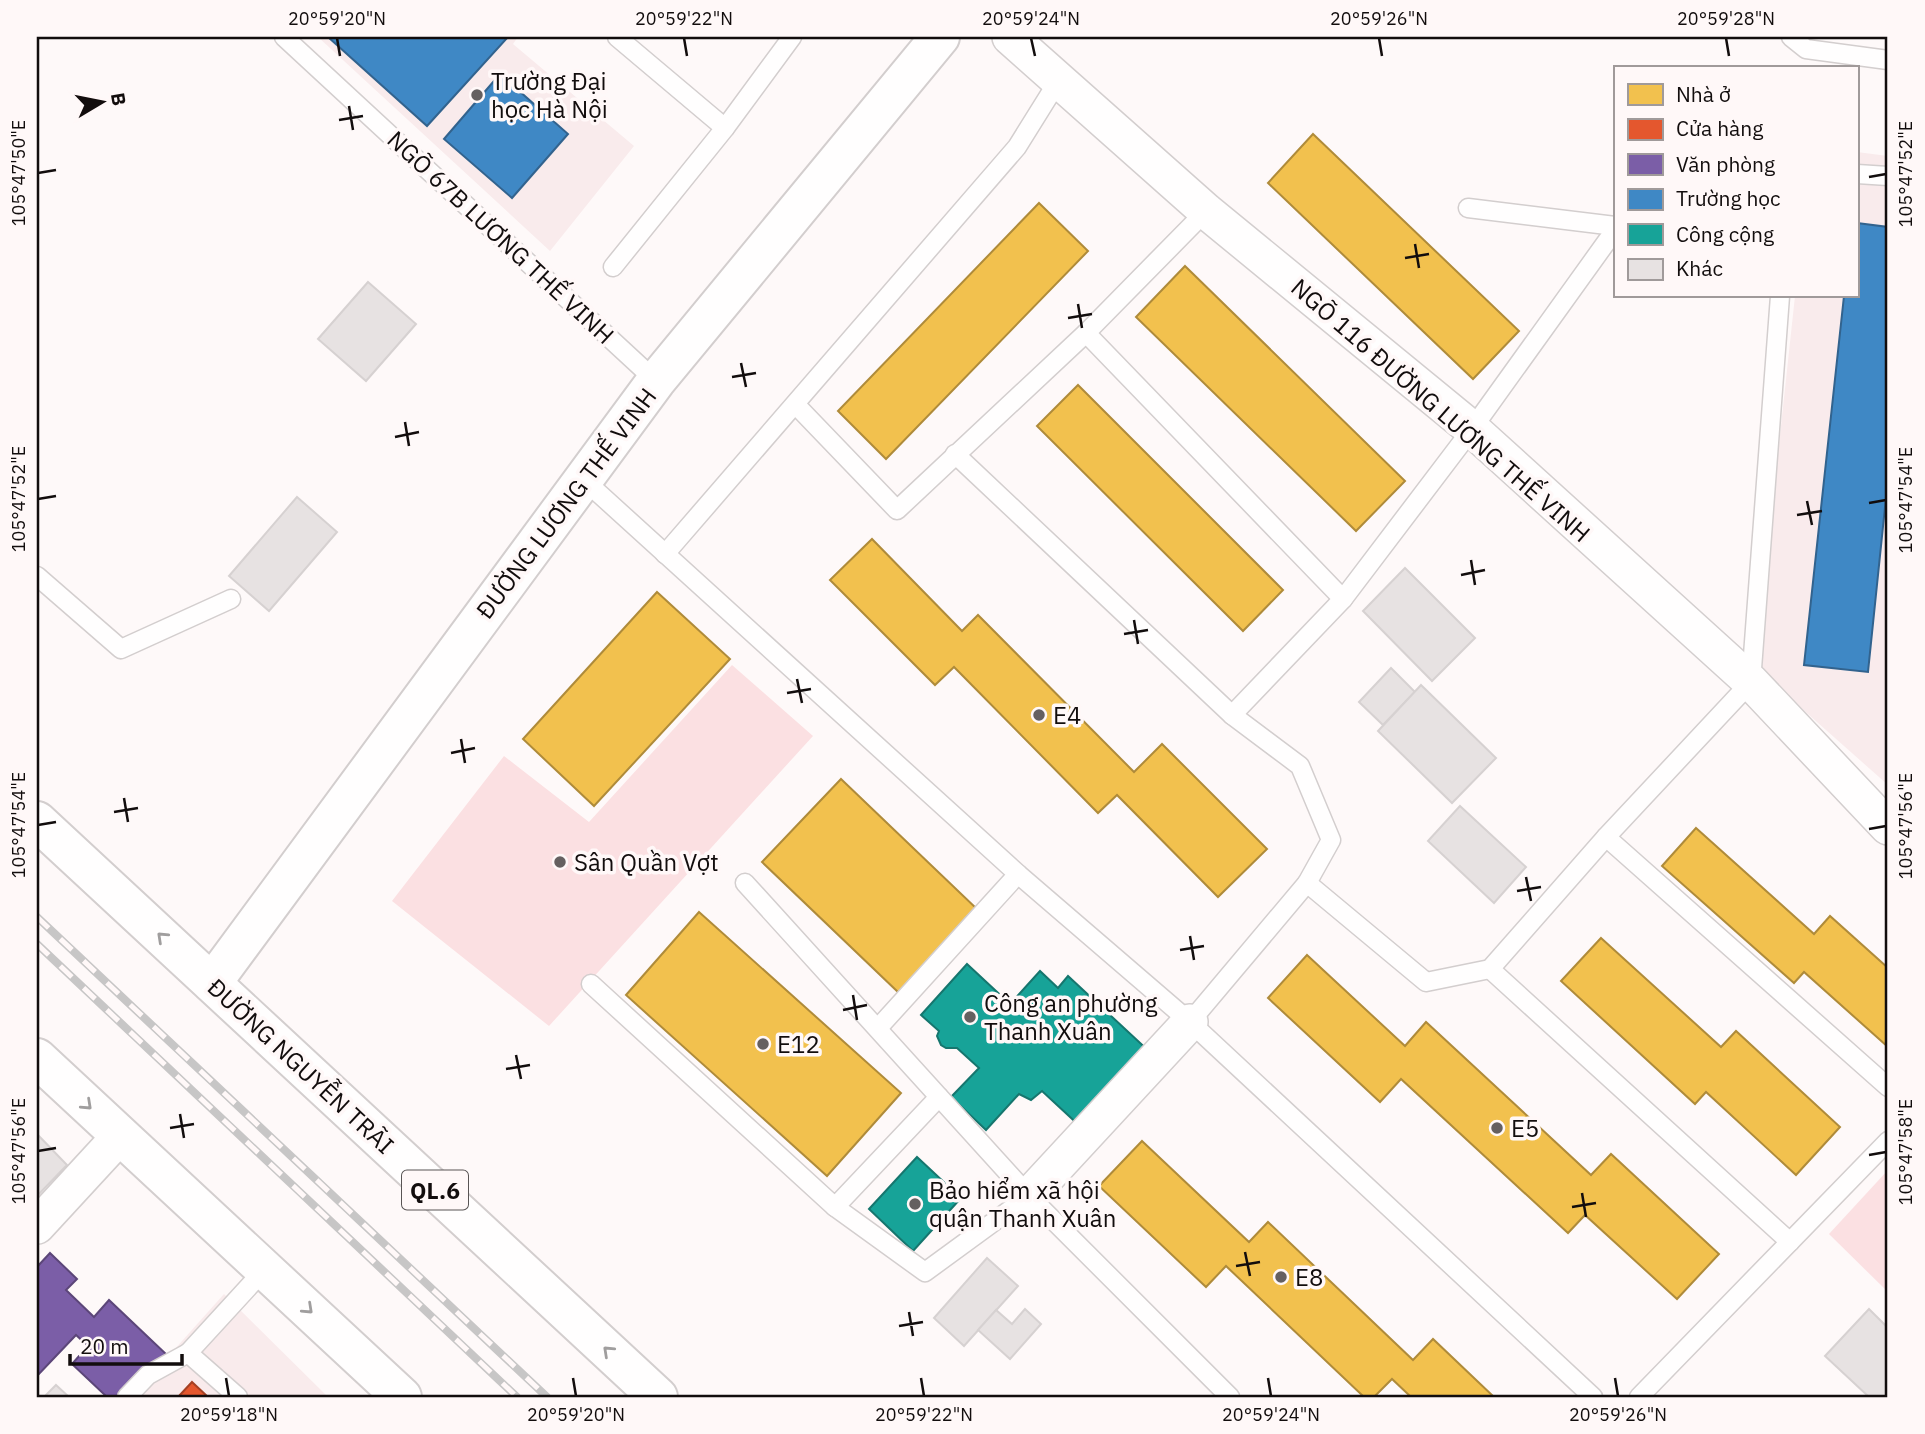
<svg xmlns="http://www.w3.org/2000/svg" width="1925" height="1434" viewBox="0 0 1925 1434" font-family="'IBM Plex Sans',sans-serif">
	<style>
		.built { fill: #f9ebec }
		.green { fill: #fbe0e2 }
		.homes { fill: #f2c14e; stroke: #af8b3a; stroke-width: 2 }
		.shops { fill: #e4572e; stroke: #a54124; stroke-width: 2 }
		.offices { fill: #7b5ea7; stroke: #5c4679; stroke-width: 2 }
		.schools { fill: #3f88c5; stroke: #32638e; stroke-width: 2 }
		.public { fill: #17a398; stroke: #16766e; stroke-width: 2 }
		.building { fill: #e7e2e2; stroke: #d6d1d1; stroke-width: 2 }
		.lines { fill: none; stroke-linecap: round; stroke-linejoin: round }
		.lane-casing { stroke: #d3cece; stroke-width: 21 }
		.street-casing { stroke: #d3cece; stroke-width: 38 }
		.secondary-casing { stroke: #d3cece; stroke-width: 42 }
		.highway-casing { stroke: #d3cece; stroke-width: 42 }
		.lane { stroke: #fffefe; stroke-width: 18 }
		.street { stroke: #fffefe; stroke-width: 35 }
		.secondary { stroke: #fffefe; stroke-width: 38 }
		.highway { stroke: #fffefe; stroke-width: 38 }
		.rail-casing { stroke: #c7c6c6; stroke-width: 8 }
		.rail { stroke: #fff8f8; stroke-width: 5; stroke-dasharray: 16; stroke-linecap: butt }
		.oneway { stroke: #a09e9e }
		.ticks { fill: none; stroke: #120d0d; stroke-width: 2.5 }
		.poi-dot { fill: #656060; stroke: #fff8f8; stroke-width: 2.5 }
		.labels { text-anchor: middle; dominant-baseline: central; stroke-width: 7; stroke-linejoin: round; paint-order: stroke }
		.shield { fill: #fff8f8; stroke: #595454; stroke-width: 2 }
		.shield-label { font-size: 23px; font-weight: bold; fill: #120d0d }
		.poi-label { font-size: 24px; fill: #120d0d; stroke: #fff8f8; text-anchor: start }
		.street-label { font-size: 24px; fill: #120d0d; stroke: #fff8f8 }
		.neatline { fill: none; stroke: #120d0d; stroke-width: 2.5 }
		.ticks-label { font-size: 18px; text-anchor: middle; fill: #120d0d }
	</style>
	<rect width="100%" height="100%" fill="#fef9f9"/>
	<g class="built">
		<path d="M318,37H518L513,44L634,146L550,251Z"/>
		<path d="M1857,152L1888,156V785L1755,667L1795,296H1857Z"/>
		<path d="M224,1294L328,1397H132Z"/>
	</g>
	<g class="green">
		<path d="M732,665L813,736L549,1026L392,901L504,756L589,822Z"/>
		<path d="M1888,1170V1292L1829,1234Z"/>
	</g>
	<g class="homes">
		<path d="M1313,134L1519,331L1473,379L1268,183Z"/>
		<path d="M1039,203L1088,251L886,459L838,411Z"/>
		<path d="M1185,266L1405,481L1356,531L1136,317Z"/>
		<path d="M1078,385L1283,590L1243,631L1037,426Z"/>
		<path d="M872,539L962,631L978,615L1134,772L1162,744L1267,849L1218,897L1117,795L1098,813L954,667L935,685L830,580Z"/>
		<path d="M657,592L730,659L594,806L523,739Z"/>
		<path d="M841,779L978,910L899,993L762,862Z"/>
		<path d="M1696,828L1814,934L1830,916L1888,968V1047L1804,972L1794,983L1662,866Z"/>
		<path d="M699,912L901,1093L827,1176L626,995Z"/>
		<path d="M1601,938L1721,1047L1736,1031L1840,1127L1796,1175L1706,1092L1695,1104L1561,981Z"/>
		<path d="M1307,955L1405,1046L1426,1022L1591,1175L1611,1154L1719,1254L1677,1299L1585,1215L1568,1233L1401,1079L1380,1102L1268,998Z"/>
		<path d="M1142,1141L1249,1242L1268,1222L1413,1360L1433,1339L1494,1397H1411L1392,1379L1374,1397H1364L1226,1266L1206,1287L1099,1186Z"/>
	</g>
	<path class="shops" d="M192,1382L208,1397H178Z"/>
	<path class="offices" d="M50,1253L77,1279L66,1290L94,1317L109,1300L167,1355L127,1397H107L72,1364L88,1346L76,1335L37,1376V1267Z"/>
	<g class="schools">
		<path d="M328,37H508L427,126Z"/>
		<path d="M500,74L568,134L512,198L444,139Z"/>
		<path d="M1857,223L1888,227V478L1868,672L1804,665L1844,296H1857Z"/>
	</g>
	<g class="public">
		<path d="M967,964L1010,1004L1040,971L1058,988L1068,976L1152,1054L1083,1129L1042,1091L1031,1100L1019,1094L986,1130L951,1097L979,1068L957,1048H946L941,1045L937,1036L939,1031L921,1015Z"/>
		<path d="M917,1157L961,1198L913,1251L869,1209Z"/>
	</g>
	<g class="building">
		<path d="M368,282L416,324L366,381L318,339Z"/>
		<path d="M297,497L337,532L269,611L229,576Z"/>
		<path d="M1405,568L1475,638L1432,681L1363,611Z"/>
		<path d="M1391,668L1415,692L1383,725L1359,702Z"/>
		<path d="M1421,685L1496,758L1452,803L1378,731Z"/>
		<path d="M1460,806L1526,867L1494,903L1428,841Z"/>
		<path d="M37,1134L67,1165L37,1196Z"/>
		<path d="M987,1258L1018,1286L964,1346L934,1318Z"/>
		<path d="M1025,1309L1041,1324L1010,1359L978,1330L996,1310L1012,1324Z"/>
		<path d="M1869,1309L1888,1328V1397H1869L1825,1356Z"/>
		<path d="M56,1385L69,1397H44Z"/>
	</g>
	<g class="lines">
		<g class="lane-casing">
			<g id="lane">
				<path d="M284,37L656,381"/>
				<path d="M617,37L725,128"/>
				<path d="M1791,37L1806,49L1888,60"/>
				<path d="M1857,174L1888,176"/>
				<path d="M1468,208L1615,226"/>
				<path d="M613,267L725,128L792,37"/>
				<path d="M1086,333L1343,599"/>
				<path d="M796,405L897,510L1086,333L1206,211"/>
				<path d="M955,454L1232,715L1300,766L1331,840L1307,883"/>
				<path d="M583,479L1018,874L1190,1022L1593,1397"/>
				<path d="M665,554L1017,147L1060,78"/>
				<path d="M37,576L121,649L231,599"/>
				<path d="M1232,715L1343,599L1472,429L1615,230"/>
				<path d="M1606,837L1888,1087"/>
				<path d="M745,883L1029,1196L1230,1397"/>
				<path d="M1490,969L1790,1242"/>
				<path d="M591,984L835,1207L939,1097"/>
				<path d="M1190,1022L1307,883L1426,982L1490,969L1606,837L1751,682L1780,296"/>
				<path d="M879,1027L1018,874"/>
				<path d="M835,1207L925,1272L1029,1196"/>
				<path d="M127,1397L148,1375L188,1353"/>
				<path d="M238,1397L188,1353L265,1269"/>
				<path d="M1639,1397L1888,1141"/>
			</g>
		</g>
		<g class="street-casing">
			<g id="street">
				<path d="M1010,37L1206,211L1472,429L1751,682L1888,827"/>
				<path d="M1029,1196L1190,1022"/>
				<path d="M37,1226L120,1136"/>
			</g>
		</g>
		<g class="secondary-casing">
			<path id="secondary" d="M212,983L656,381L940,37"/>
		</g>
		<g class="highway-casing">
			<g id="highway">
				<path d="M37,821L658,1397"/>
				<path d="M37,1058L402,1397"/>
			</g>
		</g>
		<use href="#lane" class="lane"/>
		<use href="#street" class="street"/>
		<use href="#secondary" class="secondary"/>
		<use href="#highway" class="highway"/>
		<g class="rail-casing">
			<g id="rail">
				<path d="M37,917L547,1397"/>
				<path d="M37,944L517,1397"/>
			</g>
		</g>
		<use href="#rail" class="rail"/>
	</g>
	<defs><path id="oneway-chevron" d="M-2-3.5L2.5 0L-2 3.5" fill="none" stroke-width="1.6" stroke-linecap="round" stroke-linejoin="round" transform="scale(1.75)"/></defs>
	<g class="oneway">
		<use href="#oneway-chevron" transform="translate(162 937) rotate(-137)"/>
		<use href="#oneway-chevron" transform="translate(87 1105) rotate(43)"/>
		<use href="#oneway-chevron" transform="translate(308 1309) rotate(43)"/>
		<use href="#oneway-chevron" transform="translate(608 1351) rotate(-137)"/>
	</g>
	<path class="ticks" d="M337,38L340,56M684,38L687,56M1031,38L1035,56M1379,38L1382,56M1726,38L1729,56M349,106L353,130M339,120L363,116M38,173L56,170M1869,177L1886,174M1415,244L1419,268M1405,258L1429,254M1078,304L1082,328M1068,318L1092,314M741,363L746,387M732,377L756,373M405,422L409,446M395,437L419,432M38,499L56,496M1807,501L1812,525M1869,503L1886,500M1797,515L1822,511M1471,560L1475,585M1461,575L1485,570M1134,620L1138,644M1124,634L1148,630M797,679L802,703M787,693L811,689M461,739L465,763M451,753L475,748M124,798L128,822M114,812L138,808M38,825L56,822M1869,829L1886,826M1526,877L1531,901M1517,891L1541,887M1190,936L1194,960M1180,950L1204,946M853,995L857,1020M843,1010L867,1005M516,1055L521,1079M506,1069L530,1065M180,1114L184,1138M170,1128L194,1124M38,1151L56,1148M1869,1155L1886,1152M1582,1193L1586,1217M1572,1207L1596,1203M1245,1252L1250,1276M1236,1266L1260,1262M909,1312L913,1336M899,1326L923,1322M226,1378L229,1396M573,1378L576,1396M921,1378L924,1396M1268,1378L1271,1396M1615,1378L1618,1396"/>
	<g class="poi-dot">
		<circle cx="477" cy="95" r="7"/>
		<circle cx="1039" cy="715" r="7"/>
		<circle cx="560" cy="862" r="7"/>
		<circle cx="970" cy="1017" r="7"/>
		<circle cx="763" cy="1044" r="7"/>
		<circle cx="1497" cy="1128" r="7"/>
		<circle cx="915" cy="1204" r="7"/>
		<circle cx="1281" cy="1277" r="7"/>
	</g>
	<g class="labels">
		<rect class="shield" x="402" y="1170.5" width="66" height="39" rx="5"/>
		<g class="shield-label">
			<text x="435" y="1190">QL.6</text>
		</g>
		<g class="poi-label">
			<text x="491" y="81">Trường Đại<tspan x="491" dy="28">học Hà Nội</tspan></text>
			<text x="1053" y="715">E4</text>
			<text x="574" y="862">Sân Quần Vợt</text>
			<text x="984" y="1003">Công an phường<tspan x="984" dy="28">Thanh Xuân</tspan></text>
			<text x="777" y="1044">E12</text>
			<text x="1511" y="1128">E5</text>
			<text x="929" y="1190">Bảo hiểm xã hội<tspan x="929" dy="28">quận Thanh Xuân</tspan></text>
			<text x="1295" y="1277">E8</text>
		</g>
		<g class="street-label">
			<text transform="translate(501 237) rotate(43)">NGÕ 67B LƯƠNG THẾ VINH</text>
			<text transform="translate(1441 410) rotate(41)">NGÕ 116 ĐƯỜNG LƯƠNG THẾ VINH</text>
			<text transform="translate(566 503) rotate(-53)">ĐƯỜNG LƯƠNG THẾ VINH</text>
			<text transform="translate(301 1066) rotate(43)">ĐƯỜNG NGUYỄN TRÃI</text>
		</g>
	</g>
	<rect width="1925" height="1434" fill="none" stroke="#fff8f8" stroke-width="77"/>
	<rect x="1614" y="66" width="245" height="231" fill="#fff8f8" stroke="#a09a9a" stroke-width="2"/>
	<rect x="1628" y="84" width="35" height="21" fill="#f2c14e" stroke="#a09a9a" stroke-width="2"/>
	<text x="1676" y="102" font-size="21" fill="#120d0d">Nhà ở</text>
	<rect x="1628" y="119" width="35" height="21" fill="#e4572e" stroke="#a09a9a" stroke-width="2"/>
	<text x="1676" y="136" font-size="21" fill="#120d0d">Cửa hàng</text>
	<rect x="1628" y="154" width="35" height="21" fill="#7b5ea7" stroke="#a09a9a" stroke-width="2"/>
	<text x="1676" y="172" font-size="21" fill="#120d0d">Văn phòng</text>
	<rect x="1628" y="189" width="35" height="21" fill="#3f88c5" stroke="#a09a9a" stroke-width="2"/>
	<text x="1676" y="206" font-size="21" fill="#120d0d">Trường học</text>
	<rect x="1628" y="224" width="35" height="21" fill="#17a398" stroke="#a09a9a" stroke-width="2"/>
	<text x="1676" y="242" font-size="21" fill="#120d0d">Công cộng</text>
	<rect x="1628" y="259" width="35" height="21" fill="#e7e2e2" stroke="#a09a9a" stroke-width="2"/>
	<text x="1676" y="276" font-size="21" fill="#120d0d">Khác</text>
	<g transform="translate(102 102) rotate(80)" stroke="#fff8f8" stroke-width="5" paint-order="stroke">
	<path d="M0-5L12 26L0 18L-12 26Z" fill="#120d0d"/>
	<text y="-10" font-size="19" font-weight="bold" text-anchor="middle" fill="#120d0d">B</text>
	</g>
	<path d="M70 1354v10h112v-10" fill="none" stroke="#120d0d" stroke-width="3.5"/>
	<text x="80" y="1354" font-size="21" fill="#120d0d" stroke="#fff8f8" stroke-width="5" paint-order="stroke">20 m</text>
	<rect x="38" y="38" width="1848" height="1358" class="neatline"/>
	<g class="ticks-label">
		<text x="337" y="25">20°59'20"N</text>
		<text x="684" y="25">20°59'22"N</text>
		<text x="1031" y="25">20°59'24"N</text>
		<text x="1379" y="25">20°59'26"N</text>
		<text x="1726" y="25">20°59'28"N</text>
		<text transform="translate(19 173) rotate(-90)" y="6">105°47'50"E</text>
		<text transform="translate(1906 174) rotate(-90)" y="6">105°47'52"E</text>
		<text transform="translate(19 499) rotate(-90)" y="6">105°47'52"E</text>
		<text transform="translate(1906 500) rotate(-90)" y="6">105°47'54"E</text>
		<text transform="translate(19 825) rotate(-90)" y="6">105°47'54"E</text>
		<text transform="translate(1906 826) rotate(-90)" y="6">105°47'56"E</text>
		<text transform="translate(19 1151) rotate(-90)" y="6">105°47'56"E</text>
		<text transform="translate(1906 1152) rotate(-90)" y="6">105°47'58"E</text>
		<text x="229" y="1421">20°59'18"N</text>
		<text x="576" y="1421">20°59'20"N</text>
		<text x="924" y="1421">20°59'22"N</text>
		<text x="1271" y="1421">20°59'24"N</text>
		<text x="1618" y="1421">20°59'26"N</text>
	</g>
</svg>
